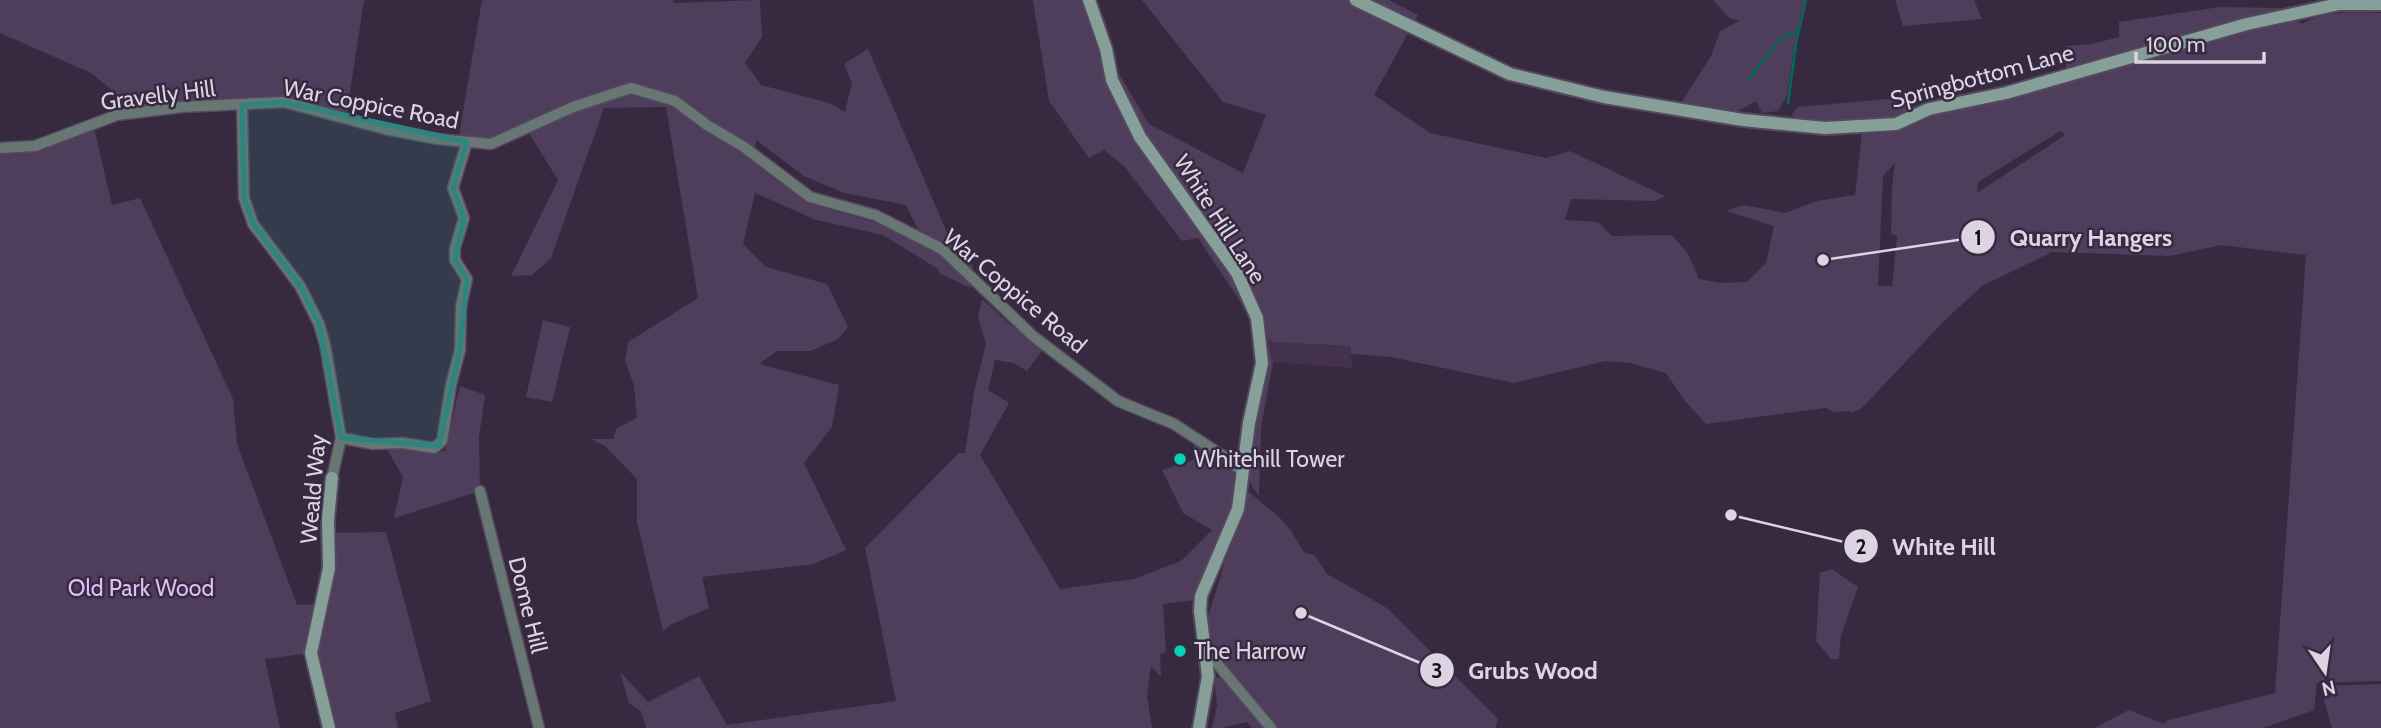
<svg xmlns="http://www.w3.org/2000/svg" width="2381" height="728" viewBox="0 0 2381 728" font-family="Cabin,sans-serif">
	<style>
		.built { fill: #43314e }
		.green { fill: #4f3d5c; fill-rule: evenodd }
		.lines { fill: none; stroke-linecap: round; stroke-linejoin: round }
		.stream { stroke: #006c5b; stroke-width: 2.5 }
		.street-casing { stroke: #55495d; stroke-width: 13 }
		.secondary-casing { stroke: #55495d; stroke-width: 16 }
		.street { stroke: #687773; stroke-width: 10 }
		.secondary { stroke: #879f99; stroke-width: 12 }
		.marked { fill: #2e847f; fill-opacity: 0.2; stroke: #2e847f; stroke-width: 5; stroke-linejoin: round }
		.poi-dot { fill: #02d5b6; stroke: #372a40; stroke-width: 2.5 }
		.labels { text-anchor: middle; dominant-baseline: central; stroke-width: 5; stroke-linejoin: round; paint-order: stroke }
		.street-label { font-size: 23px; fill: #dcd4e2; stroke: #372a40 }
		.poi-label { font-size: 23px; fill: #dcd4e2; stroke: #372a40; text-anchor: start }
		.park-label { font-size: 23px; fill: #e1bcfb; stroke: #372a40 }
		.leader { fill: none; stroke: #dcd4e2; stroke-width: 2.5 }
		.callout-dot { fill: #dcd4e2; stroke: #372a40; stroke-width: 2.5 }
		.mark-label { font-size: 21px; text-anchor: middle; font-weight: bold; fill: #111 }
		.callout-label { font-size: 24px; text-anchor: middle; font-weight: bold; fill: #dcd4e2; stroke: #372a40; stroke-width: 5; stroke-linejoin: round; paint-order: stroke }
	</style>
	<rect width="100%" height="100%" fill="#372a40"/>
	<path class="built" d="M1265,339L1273,342L1350,346L1352,368L1273,362Z"/>
	<g class="green">
		<path d="M0,0H364L346,119L284,102L133,107L91,73L0,33Z"/>
		<path d="M482,0H673V3L760,0L762,37L745,63L761,85L829,103L845,112L852,83L844,64L868,49L951,242L973,266L971,288L940,274L938,269L883,235L816,220L755,193L743,244L766,267L827,284L848,327L838,339L811,351H777L759,364L839,385L832,427L804,463L846,550L814,564L702,577L709,608L672,624L663,631L637,522V479L605,446L591,439H613L617,428L637,418L634,385L625,361L628,342L698,298L666,107L604,108L551,258L532,275L511,276L558,180L527,130L491,144L458,141ZM756,140L804,176L844,193L906,205L926,246L874,222L807,203L755,163Z"/>
		<path d="M1033,0H1093L1118,72L1149,124L1243,173L1266,115L1223,102L1142,0H1389L1418,15L1374,95L1430,133L1546,158L1570,151L1665,196L1656,201L1571,199L1565,220L1598,222L1612,236L1672,235L1688,254L1699,279L1721,283L1747,282L1766,263L1774,226L1726,211L1744,205L1785,213L1817,201L1855,195L1862,132L1796,131L1792,114L1798,107L1888,99L1905,107L1927,105L2066,73V46L2092,44L2119,37V22L2220,7L2283,8L2302,24C2324,10 2356,12 2381,13V681L2317,683L2314,710L2263,728H2094L2129,710L2164,724L2169,720L2275,693L2306,255L2221,245L2170,256L2052,252L1982,286L1944,321L1861,409L1851,413V411L1834,412L1825,408L1706,424L1685,401L1666,373L1630,363L1605,361L1514,383L1391,357L1351,354L1350,346L1273,342L1266,339L1273,362L1261,428L1259,496L1250,483V466L1254,423L1266,364L1265,339L1198,238L1182,241L1124,166L1104,150L1089,158L1049,101ZM2060,131L2065,135L1977,193L1978,182ZM1895,163L1892,186L1891,234L1897,236L1892,286H1878L1883,176Z"/>
		<path d="M1713,0H1805L1794,48L1787,96L1778,111L1762,113L1756,101L1736,112L1681,103L1711,56L1720,31L1739,21L1728,17Z"/>
		<path d="M1895,0H1974L1982,19L1903,26Z"/>
		<path d="M94,128L112,205L140,198L233,399L237,444L297,605L321,604L311,653L265,659L280,728H0V143L43,150Z"/>
		<path d="M982,299L1011,325L1043,349L1027,371L1014,363L995,360L988,390L1009,403L980,455L1060,589L1134,579L1181,561L1212,530L1183,513L1162,470L1193,460L1194,444L1232,468L1237,475L1231,513L1221,530L1195,600L1163,604L1166,652L1160,654L1161,677L1151,666L1147,695L1152,728H646L641,711L629,703L620,672L648,702L699,676L727,725L896,701L865,548L959,453H965L974,393L986,343L978,318Z"/>
		<path d="M543,320L570,327L552,402L526,397Z"/>
		<path d="M460,386L485,395L479,438L480,491L394,518L403,477L386,448C406,446 425,454 445,451Z"/>
		<path d="M1249,492L1280,518L1291,531L1304,552L1315,556L1327,574L1387,608L1498,719L1495,728H1275L1213,651L1208,617L1244,499Z"/>
		<path d="M386,532L431,701L395,713L398,728H334L316,652L333,533Z"/>
		<path d="M1832,569L1858,587L1841,635L1839,659H1831L1816,641L1820,573Z"/>
		<path d="M1221,677L1266,728H1252L1247,722L1222,728H1212L1217,706L1214,678Z"/>
		<path d="M2381,684V728H2332L2320,686Z"/>
	</g>
	<g class="lines">
		<g class="stream">
			<path d="M1748,80L1778,41L1799,30"/>
			<path d="M1788,103L1796,44L1806,0"/>
		</g>
		<g class="street-casing">
			<g id="street">
				<path d="M242,105L244,198L253,224L300,286L319,324L325,345L341,438L332,478"/>
				<path d="M0,148L35,146L117,115L182,107L284,102L385,129L437,139L491,144L573,107L631,88L675,101L707,125L744,147L810,197L875,215L942,249L1033,336L1118,401L1174,424L1223,456L1243,472"/>
				<path d="M341,438L373,444L403,443L434,448L442,441L451,385L460,350L461,307L467,279L455,260V248L464,218L453,188L467,142"/>
				<path d="M480,491L539,728"/>
				<path d="M1206,657L1214,660L1271,728"/>
			</g>
		</g>
		<g class="secondary-casing">
			<g id="secondary">
				<path d="M1089,0L1106,49L1112,80L1140,137L1237,273L1257,318L1262,363L1249,423L1238,509L1201,596L1200,611L1208,676L1199,728"/>
				<path d="M1356,0L1510,74L1604,97L1743,120L1825,128L1896,124L1929,109L2006,93L2247,24L2339,4H2381"/>
				<path d="M329,728L311,653L329,568L328,519L332,478"/>
			</g>
		</g>
		<use href="#street" class="street"/>
		<use href="#secondary" class="secondary"/>
	</g>
	<path class="marked" d="M284,102L467,142L453,188L464,218L455,260L467,279L460,350L439,446L341,438L319,324L300,286L253,224L244,198L242,105Z"/>
	<g class="poi-dot">
		<circle cx="1180" cy="459" r="7"/>
		<circle cx="1180" cy="651" r="7"/>
	</g>
	<g class="labels">
		<g class="street-label">
			<text transform="translate(1982 76) rotate(-15)">Springbottom Lane</text>
			<text transform="translate(158 95) rotate(-7)">Gravelly Hill</text>
			<text transform="translate(371 104) rotate(11)">War Coppice Road</text>
			<text transform="translate(1220 219) rotate(57)">White Hill Lane</text>
			<text transform="translate(1015 291) rotate(40)">War Coppice Road</text>
			<text transform="translate(313 489) rotate(-85)">Weald Way</text>
			<text transform="translate(528 605) rotate(76)">Dome Hill</text>
		</g>
		<g class="poi-label">
			<text x="1194" y="459">Whitehill Tower</text>
			<text x="1194" y="651">The Harrow</text>
		</g>
		<g class="park-label">
			<text x="141" y="588">Old Park Wood</text>
		</g>
	</g>
	<path class="leader" d="M1823 260L1978 237M1731 515L1861 546M1301 613L1437 670"/>
	<g class="callout-dot">
		<circle cx="1823" cy="260" r="7"/>
		<circle cx="1731" cy="515" r="7"/>
		<circle cx="1301" cy="613" r="7"/>
		<circle cx="1978" cy="237" r="18"/>
		<circle cx="1861" cy="546" r="18"/>
		<circle cx="1437" cy="670" r="18"/>
	</g>
	<g class="mark-label">
		<text x="1978" y="245">1</text>
		<text x="1861" y="554">2</text>
		<text x="1437" y="678">3</text>
	</g>
	<g class="callout-label">
		<text x="2091" y="246">Quarry Hangers</text>
		<text x="1944" y="555">White Hill</text>
		<text x="1533" y="679">Grubs Wood</text>
	</g>
	<g transform="translate(2325 672) rotate(167)" stroke="#372a40" stroke-width="5" paint-order="stroke">
	<path d="M0-5L12 26L0 18L-12 26Z" fill="#dcd4e2"/>
	<text y="-10" font-size="19" font-weight="bold" text-anchor="middle" fill="#dcd4e2">N</text>
	</g>
	<path d="M2136 52v10h128v-10" fill="none" stroke="#dcd4e2" stroke-width="3.5"/>
	<text x="2146" y="52" font-size="21" fill="#dcd4e2" stroke="#372a40" stroke-width="5" paint-order="stroke">100 m</text>
</svg>
